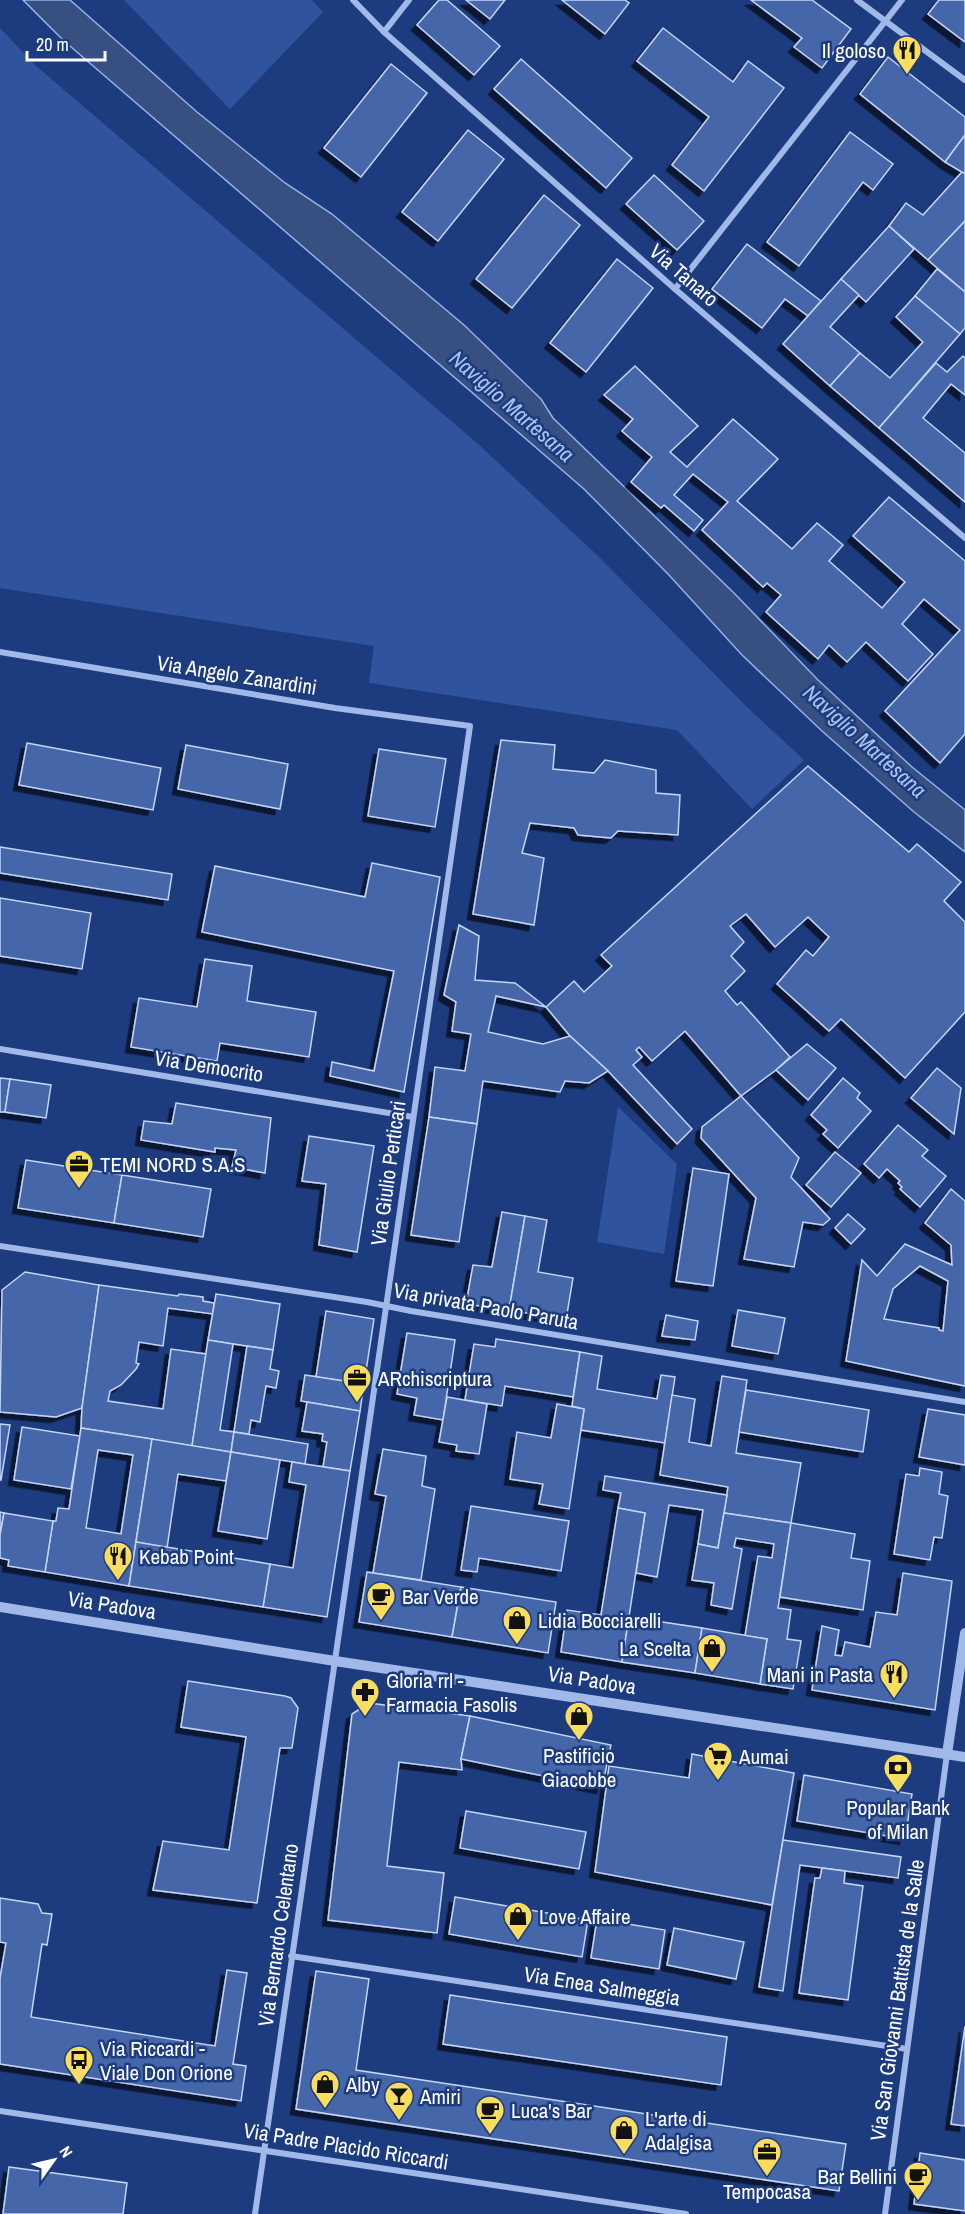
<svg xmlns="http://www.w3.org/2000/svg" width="965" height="2214" viewBox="0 0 965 2214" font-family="'Archivo Narrow',sans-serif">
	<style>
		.green { fill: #2f549d }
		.water { fill: #374f81; stroke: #93b2ea; stroke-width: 1.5 }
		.building { fill: #4566a9; stroke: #c4d5f7; stroke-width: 1.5; fill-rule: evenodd; filter: url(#shadow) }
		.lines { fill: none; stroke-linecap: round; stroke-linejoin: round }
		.minor { stroke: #a0b9e9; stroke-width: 6 }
		.tertiary { stroke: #a0b9e9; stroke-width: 10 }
		.labels { text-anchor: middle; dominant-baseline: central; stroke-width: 5; stroke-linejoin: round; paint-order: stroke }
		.poi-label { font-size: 21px; fill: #fff; stroke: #1d3c7f; text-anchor: start }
		.street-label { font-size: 21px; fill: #fff; stroke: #1d3c7f }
		.water-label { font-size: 22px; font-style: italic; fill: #abc3f0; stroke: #1d3c7f }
	</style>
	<defs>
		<filter id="shadow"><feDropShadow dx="-5.5" dy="5.5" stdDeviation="0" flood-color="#0009"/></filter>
	</defs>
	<rect width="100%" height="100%" fill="#1d3c7f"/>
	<g class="green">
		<path d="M124,0H312L323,12L230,109Z"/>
		<path d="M0,28L35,65L478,444L598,556L746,706L804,760L752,809L677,730L369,683L374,646L0,588Z"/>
		<path d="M618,1107L677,1164L664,1254L597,1242Z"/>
	</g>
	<path class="water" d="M23,0H70L197,112L285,183L332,214L464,325L541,399L553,418L734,593L818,680L912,767L965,810V852L914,812L822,731L742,655L668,574L584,489L63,40Z"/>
	<g class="building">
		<path d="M439,0H447L500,46L474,75L417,25Z"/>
		<path d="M466,0H505L490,19Z"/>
		<path d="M562,0H625L629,3L605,34Z"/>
		<path d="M751,0H812L851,29L822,68L794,47L802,38Z"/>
		<path d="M939,0H965V42L928,14Z"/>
		<path d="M663,28L733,82L748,61L784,88L704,191L672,165L709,117L637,61Z"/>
		<path d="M888,57L965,117V135L945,162L860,94Z"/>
		<path d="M521,59L632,158L606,188L494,89Z"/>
		<path d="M391,64L427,93L361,177L324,148Z"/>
		<path d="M468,130L504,159L438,241L402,212Z"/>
		<path d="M850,132L893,164L873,190L863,182L799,266L767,242Z"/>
		<path d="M965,135V174L945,162Z"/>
		<path d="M962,172L965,174V221L928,260L889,226L906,203L923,215Z"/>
		<path d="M654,175L704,221L677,250L626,204Z"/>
		<path d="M544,195L580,225L512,308L476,279Z"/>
		<path d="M965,221V292L928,260Z"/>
		<path d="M889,226L914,249L866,302L841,279Z"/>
		<path d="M747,244L821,301L808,316L785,299L762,328L712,289Z"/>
		<path d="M617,259L653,288L586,372L550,343Z"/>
		<path d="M937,269L965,292V328L960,334L915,296Z"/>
		<path d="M841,279L859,295L830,327L860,353L830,386L783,344Z"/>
		<path d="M915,296L960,334L879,428L830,386L860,353L890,378L923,342L896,317Z"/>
		<path d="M963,356L965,358V395L951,384L923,418L965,453V502L879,428L936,363L947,372Z"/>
		<path d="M635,366L698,426L670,452L687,467L733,419L778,459L737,501L792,549L817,523L843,545L829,561L882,608L905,582L853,536L889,497L965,561V734L940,763L885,711L960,630L924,599L902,624L933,654L908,681L866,642L847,662L829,645L818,659L766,612L781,595L767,583L763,587L702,530L728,502L693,474L674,495L703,520L694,531L664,505L661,508L631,482L652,457L622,431L633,419L604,395Z"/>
		<path d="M501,740L555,745L553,769L594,773L605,760L656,770V793L680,795L678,835L618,831L611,838L578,835L574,828L530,823L522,853L544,858L534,925L473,914Z"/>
		<path d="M27,743L161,768L153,810L19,785Z"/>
		<path d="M186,745L288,764L280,809L178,789Z"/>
		<path d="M379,749L446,759L435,827L368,816Z"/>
		<path d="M808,766L909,852L917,844L961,882L944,901L965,922V1012L905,1078L841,1019L829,1031L777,984L806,950L813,956L829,937L808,917L775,947L746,914L730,926L744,942L731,956L745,971L725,991L737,1005L741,1002L790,1057L776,1070L741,1096L685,1031L652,1061L639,1047L636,1050L642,1057L633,1065L692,1129L677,1144L608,1071L570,1036L546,1007L574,981L584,992L612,966L601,955Z"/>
		<path d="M0,847L172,874L168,900L0,873Z"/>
		<path d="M372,863L440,877L404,1092L330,1076L332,1062L374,1071L394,971L202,932L215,866L365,897Z"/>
		<path d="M0,898L91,913L82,969L0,956Z"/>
		<path d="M459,925L479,936L475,980L515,983L546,1007L496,996L488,1032L543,1044L570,1036L608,1071L589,1083L565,1081L560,1092L483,1081L477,1124L429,1117L435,1067L465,1071L471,1034L452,1031L456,1002L444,995Z"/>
		<path d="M205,959L252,966L247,1001L316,1012L309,1057L220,1043L217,1061L131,1047L139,998L197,1007Z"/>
		<path d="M807,1044L836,1068L808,1100L776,1070Z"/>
		<path d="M937,1068L961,1088L954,1134L911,1098Z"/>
		<path d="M0,1078L10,1079L5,1112H0Z"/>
		<path d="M843,1078L860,1093L857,1098L871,1111L838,1148L823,1134L827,1130L811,1115Z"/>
		<path d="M10,1079L51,1085L46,1118L5,1112Z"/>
		<path d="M741,1096L799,1158L791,1177L830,1219L823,1225L803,1222L794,1267L744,1259L756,1198L701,1138L702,1127Z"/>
		<path d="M176,1103L271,1118L265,1173L232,1167L236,1150L215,1148V1152L141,1140L144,1121L172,1124Z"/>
		<path d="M429,1117L477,1124L459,1242L411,1235Z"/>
		<path d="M898,1125L928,1150L922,1156L946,1176L920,1207L900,1189L902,1187L898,1183L900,1181L887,1169L879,1178L864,1164Z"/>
		<path d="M309,1136L374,1146L357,1252L319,1245L326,1184L302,1181Z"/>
		<path d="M835,1152L861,1173L831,1207L806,1185Z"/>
		<path d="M26,1160L122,1175L114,1223L18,1208Z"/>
		<path d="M693,1168L729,1174L713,1286L676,1281Z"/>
		<path d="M122,1175L211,1189L203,1237L114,1223Z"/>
		<path d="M951,1189L965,1201V1386L846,1361L862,1260L877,1276L905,1244L952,1265L951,1245L925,1223ZM920,1266L948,1281L943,1331L939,1330V1328L884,1319L893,1289Z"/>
		<path d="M502,1212L525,1216L509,1310L466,1304L473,1265L492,1267Z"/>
		<path d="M848,1214L865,1229L851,1244L835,1228Z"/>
		<path d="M525,1216L547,1220L538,1272L573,1278L566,1320L509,1310Z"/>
		<path d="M25,1272L99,1285L82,1408L56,1417L0,1412L2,1290Z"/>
		<path d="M99,1285L178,1296L179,1294L203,1297V1301L214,1303L213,1314L168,1308L163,1346L139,1342L136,1363L139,1364L136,1369L121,1385L110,1391L108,1401L163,1409L171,1349L206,1354L192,1446L81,1428L82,1408Z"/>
		<path d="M216,1294L280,1304L273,1350L208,1340Z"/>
		<path d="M738,1310L785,1318L778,1354L732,1346Z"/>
		<path d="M326,1311L374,1319L364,1384L316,1377Z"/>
		<path d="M666,1315L698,1321L695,1340L662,1336Z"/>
		<path d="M407,1333L455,1340L443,1420L414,1415L417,1398L397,1394Z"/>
		<path d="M496,1339L580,1352L573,1397L505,1386L502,1406L465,1400L474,1344L495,1347Z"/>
		<path d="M208,1340L233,1344L220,1430L234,1432L231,1452L192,1446Z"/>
		<path d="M247,1346L273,1350L270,1369L279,1371L276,1388L266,1386L260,1422L251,1420L249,1434L234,1432Z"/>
		<path d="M580,1352L602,1356L597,1389L657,1399L661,1375L675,1377L665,1443L581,1430L584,1409L572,1406Z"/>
		<path d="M305,1375L364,1384L360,1411L301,1401Z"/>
		<path d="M722,1376L747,1380L736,1453L801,1463L791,1523L724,1513L728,1487L660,1475L672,1395L695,1399L689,1442L711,1446Z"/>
		<path d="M746,1390L869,1410L863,1452L739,1432Z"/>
		<path d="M447,1397L487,1404L479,1454L456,1451L457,1445L439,1442Z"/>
		<path d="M307,1402L360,1411L350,1471L323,1467L327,1442L322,1441L323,1434L302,1431Z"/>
		<path d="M557,1404L584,1409L569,1509L539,1504L543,1484L510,1479L517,1432L551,1438Z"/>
		<path d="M928,1409L965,1415V1465L919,1457Z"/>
		<path d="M0,1424L10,1425L1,1480H0Z"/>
		<path d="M22,1427L80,1436L71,1489L14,1480Z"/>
		<path d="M81,1428L152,1439L129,1586L45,1572L53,1521H56L58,1508L69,1509ZM98,1450L133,1455L121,1534L86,1528Z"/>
		<path d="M234,1432L308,1444L305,1464L231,1452Z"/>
		<path d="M152,1439L231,1452L226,1481L178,1474L167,1548L136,1542Z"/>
		<path d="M383,1449L426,1456L422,1486L435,1489L421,1580L373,1573L386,1496L375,1494Z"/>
		<path d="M231,1452L280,1460L267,1539L218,1531Z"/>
		<path d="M292,1462L350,1471L327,1617L263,1607L270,1564L293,1568L306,1485L289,1482Z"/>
		<path d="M920,1468L942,1472L939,1494L948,1496L942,1538L934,1537L930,1560L894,1554L906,1474L919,1476Z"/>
		<path d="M605,1476L727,1495L718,1548L698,1544L703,1510L669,1505L657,1577L636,1573L645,1513L618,1508L621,1493L603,1490Z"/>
		<path d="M471,1506L569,1521L561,1571L479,1558L477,1572L461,1570Z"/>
		<path d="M618,1508L645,1513L622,1662L561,1652L567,1610L601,1615Z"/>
		<path d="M0,1512L4,1513L0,1535Z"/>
		<path d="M4,1513L53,1521L45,1572L8,1566L9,1560L0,1558V1535Z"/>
		<path d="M724,1513L791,1523L778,1608L791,1610L787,1639L801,1641L793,1689L760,1684L767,1639L745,1636L758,1556L772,1558L774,1544L736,1538L734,1547L742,1549L732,1609L711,1605L714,1583L692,1580L698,1544L718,1548Z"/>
		<path d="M791,1523L855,1534L851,1558L870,1561L863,1610L780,1597Z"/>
		<path d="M136,1542L270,1564L263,1607L129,1586Z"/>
		<path d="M367,1572L461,1587L452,1637L359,1622Z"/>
		<path d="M903,1573L952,1581L935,1710L812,1690L822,1626L839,1630L835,1655L842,1656L845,1642L870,1647L876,1612L897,1615Z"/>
		<path d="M461,1587L556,1602L548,1653L452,1637Z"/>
		<path d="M629,1617L702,1628L695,1673L622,1662Z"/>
		<path d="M702,1628L767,1639L760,1684L695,1673Z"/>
		<path d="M188,1681L285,1696L291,1698L298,1708L292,1748H280L257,1903L153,1890L163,1841L229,1850L246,1737L181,1727Z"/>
		<path d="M369,1703L470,1716L461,1759L462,1770L399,1762L387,1866L444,1873L437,1933L328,1920L352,1714Z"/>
		<path d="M470,1716L611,1745L602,1788L461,1759Z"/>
		<path d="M692,1754L794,1773L772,1905L595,1872L609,1766L689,1778Z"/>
		<path d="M804,1775L912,1794L905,1839L797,1821Z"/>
		<path d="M466,1811L586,1832L579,1869L460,1848Z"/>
		<path d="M783,1840L901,1857L898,1878L800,1865L783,1991L759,1987Z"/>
		<path d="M822,1868L845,1871L844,1883L863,1886L848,2000L799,1993L815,1878H820Z"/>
		<path d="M455,1897L588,1920L582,1957L449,1934Z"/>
		<path d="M0,1898L38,1904L42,1913L52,1914L47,1945L42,1944L31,2017L215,2046L227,1970L247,1973L233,2064L246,2066L241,2101L0,2064V1978L6,1943L0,1942Z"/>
		<path d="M597,1919L665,1930L659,1969L591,1958Z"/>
		<path d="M674,1928L744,1942L736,1979L667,1965Z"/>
		<path d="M316,1971L369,1979L356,2070L846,2144L839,2191L296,2109Z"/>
		<path d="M450,1995L727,2037L721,2085L443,2044Z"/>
		<path d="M965,2026V2126L951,2124Z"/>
		<path d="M920,2153L965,2160V2211L914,2204Z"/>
		<path d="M9,2167L127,2183L123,2214H3Z"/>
	</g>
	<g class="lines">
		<g class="minor">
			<path d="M353,0L384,32L675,289L965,538"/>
			<path d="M857,0L965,80"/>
			<path d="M384,32L409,0"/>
			<path d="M675,289L902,0"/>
			<path d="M0,652L335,708L470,726L255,2214"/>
			<path d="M0,1049L413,1117"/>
			<path d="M0,1246L367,1302L411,1311L965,1402"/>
			<path d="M291,1956L907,2049"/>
			<path d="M0,2111L686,2214"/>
			<path d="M885,2214L947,1754"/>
		</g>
		<g class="tertiary">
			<path d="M0,1607L335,1661L965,1757"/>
			<path d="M947,1754L965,1633"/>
		</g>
	</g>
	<defs>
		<g id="restaurant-pin" transform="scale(1.5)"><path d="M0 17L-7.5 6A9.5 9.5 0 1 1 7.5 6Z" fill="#f9dd5e" stroke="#1d3c7f"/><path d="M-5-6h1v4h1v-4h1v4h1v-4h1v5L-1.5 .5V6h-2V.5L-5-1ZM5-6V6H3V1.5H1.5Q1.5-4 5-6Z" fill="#111"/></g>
		<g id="office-pin" transform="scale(1.5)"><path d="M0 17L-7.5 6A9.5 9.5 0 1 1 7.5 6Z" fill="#f9dd5e" stroke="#1d3c7f"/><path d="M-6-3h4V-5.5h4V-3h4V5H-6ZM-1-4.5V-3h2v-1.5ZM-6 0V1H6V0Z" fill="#111"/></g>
		<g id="cafe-pin" transform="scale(1.5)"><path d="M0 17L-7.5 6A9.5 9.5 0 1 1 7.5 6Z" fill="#f9dd5e" stroke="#1d3c7f"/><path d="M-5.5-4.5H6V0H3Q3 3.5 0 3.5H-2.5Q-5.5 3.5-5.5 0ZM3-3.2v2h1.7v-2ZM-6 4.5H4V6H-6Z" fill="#111"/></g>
		<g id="shop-pin" transform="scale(1.5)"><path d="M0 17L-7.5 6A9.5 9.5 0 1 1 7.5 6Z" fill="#f9dd5e" stroke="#1d3c7f"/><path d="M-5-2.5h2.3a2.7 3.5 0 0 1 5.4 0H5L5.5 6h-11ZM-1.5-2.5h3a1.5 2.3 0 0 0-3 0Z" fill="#111"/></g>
		<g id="pharmacy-pin" transform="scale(1.5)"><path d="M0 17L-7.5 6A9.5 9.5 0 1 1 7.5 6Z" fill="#f9dd5e" stroke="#1d3c7f"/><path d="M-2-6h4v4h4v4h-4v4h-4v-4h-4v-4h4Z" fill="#111"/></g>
		<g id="supermarket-pin" transform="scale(1.5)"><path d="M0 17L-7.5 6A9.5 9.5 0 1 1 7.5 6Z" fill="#f9dd5e" stroke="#1d3c7f"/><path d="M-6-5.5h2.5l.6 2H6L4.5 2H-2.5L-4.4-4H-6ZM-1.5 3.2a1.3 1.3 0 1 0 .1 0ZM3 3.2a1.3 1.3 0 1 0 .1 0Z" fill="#111"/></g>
		<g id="bank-pin" transform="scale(1.5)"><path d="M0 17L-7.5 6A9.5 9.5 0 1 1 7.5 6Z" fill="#f9dd5e" stroke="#1d3c7f"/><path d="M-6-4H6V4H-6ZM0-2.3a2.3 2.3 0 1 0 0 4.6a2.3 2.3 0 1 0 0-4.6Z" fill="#111"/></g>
		<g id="bus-pin" transform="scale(1.5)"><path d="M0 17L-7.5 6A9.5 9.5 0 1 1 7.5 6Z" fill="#f9dd5e" stroke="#1d3c7f"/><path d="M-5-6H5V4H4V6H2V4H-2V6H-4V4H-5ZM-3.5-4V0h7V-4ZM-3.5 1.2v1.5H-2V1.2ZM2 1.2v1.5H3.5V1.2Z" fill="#111"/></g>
		<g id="bar-pin" transform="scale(1.5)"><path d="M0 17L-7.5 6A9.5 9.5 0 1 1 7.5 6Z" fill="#f9dd5e" stroke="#1d3c7f"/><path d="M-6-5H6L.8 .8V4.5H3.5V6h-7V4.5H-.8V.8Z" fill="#111"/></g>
	</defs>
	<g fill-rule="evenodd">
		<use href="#restaurant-pin" x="907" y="50"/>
		<use href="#office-pin" x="79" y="1164"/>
		<use href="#office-pin" x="357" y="1378"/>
		<use href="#restaurant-pin" x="118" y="1556"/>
		<use href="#cafe-pin" x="381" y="1596"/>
		<use href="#shop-pin" x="517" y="1620"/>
		<use href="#shop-pin" x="712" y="1648"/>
		<use href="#restaurant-pin" x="894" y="1674"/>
		<use href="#pharmacy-pin" x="365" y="1692"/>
		<use href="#shop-pin" x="579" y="1716"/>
		<use href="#supermarket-pin" x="718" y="1756"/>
		<use href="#bank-pin" x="898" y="1768"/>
		<use href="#shop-pin" x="518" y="1916"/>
		<use href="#bus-pin" x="79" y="2060"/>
		<use href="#shop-pin" x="325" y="2084"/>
		<use href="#bar-pin" x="399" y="2096"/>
		<use href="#cafe-pin" x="490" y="2110"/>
		<use href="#shop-pin" x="624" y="2130"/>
		<use href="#office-pin" x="767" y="2152"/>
		<use href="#cafe-pin" x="918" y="2176"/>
	</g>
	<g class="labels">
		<g class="poi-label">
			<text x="886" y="50" text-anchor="end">Il goloso</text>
			<text x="100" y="1164">TEMI NORD S.A.S</text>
			<text x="378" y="1378">ARchiscriptura</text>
			<text x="139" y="1556">Kebab Point</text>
			<text x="402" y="1596">Bar Verde</text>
			<text x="538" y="1620">Lidia Bocciarelli</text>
			<text x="691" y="1648" text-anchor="end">La Scelta</text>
			<text x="873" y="1674" text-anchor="end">Mani in Pasta</text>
			<text x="386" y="1680">Gloria rrl -<tspan x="386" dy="24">Farmacia Fasolis</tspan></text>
			<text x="579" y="1755" text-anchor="middle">Pastificio<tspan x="579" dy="24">Giacobbe</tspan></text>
			<text x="739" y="1756">Aumai</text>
			<text x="898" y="1807" text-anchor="middle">Popular Bank<tspan x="898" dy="24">of Milan</tspan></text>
			<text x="539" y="1916">Love Affaire</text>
			<text x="100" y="2048">Via Riccardi -<tspan x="100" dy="24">Viale Don Orione</tspan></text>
			<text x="346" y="2084">Alby</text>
			<text x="420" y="2096">Amiri</text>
			<text x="511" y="2110">Luca's Bar</text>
			<text x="645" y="2118">L'arte di<tspan x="645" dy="24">Adalgisa</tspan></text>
			<text x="897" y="2176" text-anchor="end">Bar Bellini</text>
			<text x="767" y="2191" text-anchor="middle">Tempocasa</text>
		</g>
		<g class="street-label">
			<text transform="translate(684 275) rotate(41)">Via Tanaro</text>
			<text transform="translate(237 675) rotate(9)">Via Angelo Zanardini</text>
			<text transform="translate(209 1066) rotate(9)">Via Democrito</text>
			<text transform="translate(388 1173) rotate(-82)">Via Giulio Perticari</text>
			<text transform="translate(486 1306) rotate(10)">Via privata Paolo Paruta</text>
			<text transform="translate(112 1605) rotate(9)">Via Padova</text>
			<text transform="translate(592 1680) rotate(9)">Via Padova</text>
			<text transform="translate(278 1935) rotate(-82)">Via Bernardo Celentano</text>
			<text transform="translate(602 1986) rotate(9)">Via Enea Salmeggia</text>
			<text transform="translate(897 2000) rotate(-82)">Via San Giovanni Battista de la Salle</text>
			<text transform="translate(346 2146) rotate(9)">Via Padre Placido Riccardi</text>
		</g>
		<g class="water-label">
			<text transform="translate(512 406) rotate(41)">Naviglio Martesana</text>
			<text transform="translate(865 741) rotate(42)">Naviglio Martesana</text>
		</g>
	</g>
	<g transform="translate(54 2160) rotate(56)" stroke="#1d3c7f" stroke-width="4.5" paint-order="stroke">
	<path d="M0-4.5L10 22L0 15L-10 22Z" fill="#ffffff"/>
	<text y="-9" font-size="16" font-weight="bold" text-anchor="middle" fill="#ffffff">N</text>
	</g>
	<path d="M27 51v9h78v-9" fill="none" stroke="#ffffff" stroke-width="3"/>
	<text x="36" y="51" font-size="18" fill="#ffffff" stroke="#1d3c7f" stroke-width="4.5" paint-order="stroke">20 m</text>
</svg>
